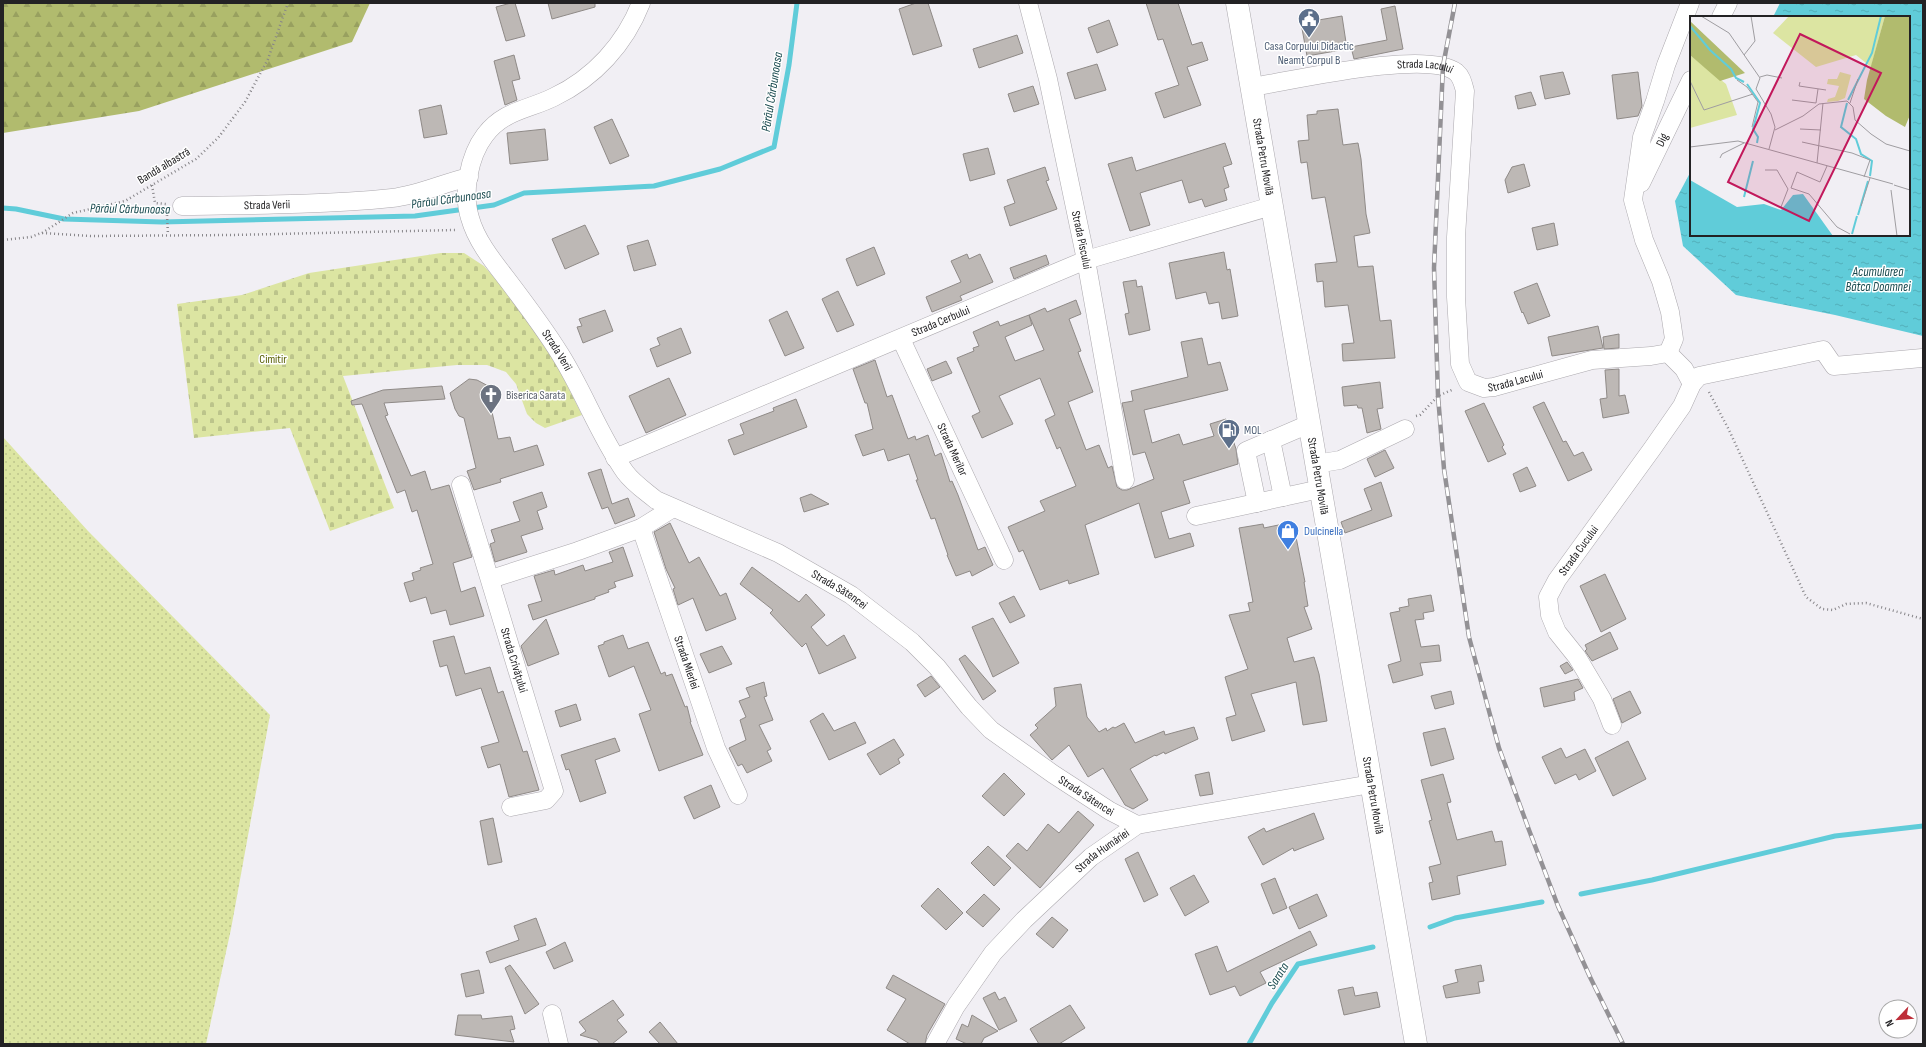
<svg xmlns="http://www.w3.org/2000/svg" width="1926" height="1047" viewBox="0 0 1926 1047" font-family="'Sofia Sans Condensed',sans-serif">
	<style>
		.grass { fill: url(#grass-dots) }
		.forest { fill: url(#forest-firs) }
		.cemetery { fill: url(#cemetery-stones) }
		.water { fill: url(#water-ripples) }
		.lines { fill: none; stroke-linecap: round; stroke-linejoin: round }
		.stream { stroke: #60ccd9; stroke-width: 5 }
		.building { fill: #bdb8b5; stroke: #8f8a87 }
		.minor-casing { stroke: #aca9ae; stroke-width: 19 }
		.major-casing { stroke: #aca9ae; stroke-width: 23 }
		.path { stroke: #878589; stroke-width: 2.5; stroke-dasharray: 1 3; stroke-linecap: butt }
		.minor { stroke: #fff; stroke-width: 18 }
		.major { stroke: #fff; stroke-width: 22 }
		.rail-casing { stroke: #939195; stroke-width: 4.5 }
		.rail { stroke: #fff; stroke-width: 3; stroke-dasharray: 9; stroke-linecap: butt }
		.labels { text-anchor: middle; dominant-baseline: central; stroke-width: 3; stroke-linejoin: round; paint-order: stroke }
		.service-label { font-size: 12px; fill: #4e5e75; stroke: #fff }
		.street-label { font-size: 12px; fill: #232224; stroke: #fff }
		.park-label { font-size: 12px; fill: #565d00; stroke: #fff }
		.worship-label { font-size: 12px; fill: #5b616d; stroke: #fff; text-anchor: start }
		.shop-label { font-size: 12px; fill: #366cbe; stroke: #fff; text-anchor: start }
		.water-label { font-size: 13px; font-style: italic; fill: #17484d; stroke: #fff }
		.inset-river { fill: none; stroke: #60ccd9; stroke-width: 2 }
		.inset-road { fill: none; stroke: #9f9da1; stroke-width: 1 }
		.view { fill: #c2185b; fill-opacity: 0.15; stroke: #c2185b; stroke-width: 2 }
		.inset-edge { fill: none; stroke: #232224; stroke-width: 2 }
	</style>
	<defs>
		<pattern id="grass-dots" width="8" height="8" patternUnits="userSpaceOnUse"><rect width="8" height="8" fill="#dce5a2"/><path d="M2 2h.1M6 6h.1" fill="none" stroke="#bcc48b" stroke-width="1.8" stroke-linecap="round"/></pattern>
		<pattern id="forest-firs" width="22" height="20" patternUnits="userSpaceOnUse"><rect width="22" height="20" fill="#b1bb6e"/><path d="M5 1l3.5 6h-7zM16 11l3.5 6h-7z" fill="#98a05f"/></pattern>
		<pattern id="cemetery-stones" width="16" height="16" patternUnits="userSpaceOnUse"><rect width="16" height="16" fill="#dce5a2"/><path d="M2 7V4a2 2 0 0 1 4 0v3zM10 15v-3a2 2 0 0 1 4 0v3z" fill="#bcc48b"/></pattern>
		<pattern id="water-ripples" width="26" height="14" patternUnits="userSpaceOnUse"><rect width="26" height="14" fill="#60ccd9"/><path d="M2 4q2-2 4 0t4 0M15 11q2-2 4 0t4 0" fill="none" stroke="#53afba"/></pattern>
	</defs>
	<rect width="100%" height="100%" fill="#f1eff4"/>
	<path class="grass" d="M3,437L88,531L270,715L231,929L206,1044H3Z"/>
	<path class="forest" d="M3,3H370L352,42L139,111L3,133Z"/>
	<path class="cemetery" d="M441,253H464L484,266L515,301L549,349L582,415L545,428L536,423L527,414L516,384L506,372L487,365H457L343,376L394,508L330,531L290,428L194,438L177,304L242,295L309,273Z"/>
	<path class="water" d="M1780,3H1923V336L1835,315L1736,295L1683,246L1675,201L1691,171V235H1909V17H1773Z"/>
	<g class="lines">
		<g class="stream">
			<path d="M3,208L16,209L64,219L162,222L415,216L494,205L524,193L654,186L720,169L774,147L789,65L797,3"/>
			<path d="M1581,894L1652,880L1835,836L1923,826"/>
			<path d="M1430,927L1455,918L1542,902"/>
			<path d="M1249,1044L1272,1003L1298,964L1373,947"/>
		</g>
	</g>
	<g class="building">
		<path d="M511,3H515L525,36L506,41L496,7Z"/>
		<path d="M548,3H595V7L552,19Z"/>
		<path d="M916,3H928L942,46L913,55L899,9Z"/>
		<path d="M1146,3H1178L1192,45L1202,42L1208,60L1187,67L1201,105L1164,118L1155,93L1179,85L1163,39L1158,40Z"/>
		<path d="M1395,6L1403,49L1354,59L1351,47L1387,40L1381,9Z"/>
		<path d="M1342,16L1347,49L1307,56L1301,23Z"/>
		<path d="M1109,20L1118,45L1097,53L1088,28Z"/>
		<path d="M1017,35L1023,53L979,68L973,49Z"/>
		<path d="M514,55L520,79L512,81L517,100L505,105L494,61Z"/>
		<path d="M1097,64L1106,90L1075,99L1067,73Z"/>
		<path d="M1563,72L1570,94L1545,99L1540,76Z"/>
		<path d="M1638,72L1642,106L1638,116L1617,119L1612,75Z"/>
		<path d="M1033,86L1039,104L1014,112L1008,94Z"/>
		<path d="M1531,92L1536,105L1518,109L1515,96Z"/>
		<path d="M441,105L447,134L424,138L419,110Z"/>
		<path d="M1338,109L1343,145L1358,143L1361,159L1366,214L1370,233L1354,236L1358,267L1373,266L1380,321L1391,320L1395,358L1343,361L1342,344L1354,343L1348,305L1325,307L1323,281L1317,282L1315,264L1337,262L1325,197L1312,199L1307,162L1301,163L1298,141L1309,140L1307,115L1317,114V111Z"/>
		<path d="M612,119L629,156L610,164L594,127Z"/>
		<path d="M545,129L548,160L510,164L507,133Z"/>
		<path d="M1225,143L1232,164L1223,167L1229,187L1224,189L1227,200L1205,207L1202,199L1189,203L1182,180L1140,193L1150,225L1130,231L1108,164L1132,157L1136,171Z"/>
		<path d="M988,148L995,174L970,181L963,154Z"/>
		<path d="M1524,164L1530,186L1508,193L1505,180L1512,167Z"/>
		<path d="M1045,167L1049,180L1046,181L1057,209L1010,226L1004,207L1015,203L1007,180Z"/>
		<path d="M1554,223L1558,245L1537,250L1532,228Z"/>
		<path d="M585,225L599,254L565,269L552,239Z"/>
		<path d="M648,240L656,265L634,271L627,246Z"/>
		<path d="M874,247L885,274L857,286L846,259Z"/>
		<path d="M1224,252L1227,270L1230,269L1238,316L1222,319L1219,302L1209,304L1206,292L1176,299L1169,263Z"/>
		<path d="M967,254L969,259L980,254L993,282L960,296L962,300L932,312L926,297L961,282L951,261Z"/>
		<path d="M1046,255L1049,264L1014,279L1010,268Z"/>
		<path d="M1136,280L1137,287L1142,286L1150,330L1129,335L1125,314L1129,313L1123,282Z"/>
		<path d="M1537,283L1550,316L1528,324L1523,312L1522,313L1514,292Z"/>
		<path d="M838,291L854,325L837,332L822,299Z"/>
		<path d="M1076,300L1081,314L1069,319L1081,351L1078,352L1079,355L1093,392L1068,402L1086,450L1099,445L1108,468L1112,466L1117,487L1122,490H1127L1154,479L1145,452L1133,455L1122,403L1133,401L1131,391L1188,377L1181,342L1202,338L1208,365L1220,362L1228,390L1144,410L1152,443L1179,434L1183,445L1214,436L1210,424L1226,419L1236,449L1238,464L1183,481L1190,503L1161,512L1169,539L1190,533L1194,546L1155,558L1139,503L1085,525L1099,574L1069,584L1068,580L1040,590L1023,550L1019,552L1008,527L1045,511L1040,501L1076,486L1060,447L1057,449L1045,420L1055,415L1040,378L999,396L1013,424L982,438L972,416L980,412L957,358L974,351L973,348L979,346L973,332L998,321L1000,326L1029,315L1032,325L1005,337L1015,361L1044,350L1029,315L1045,308L1047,312Z"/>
		<path d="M605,310L613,331L583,343L577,327L582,326L579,319Z"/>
		<path d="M787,311L804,348L785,356L769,320Z"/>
		<path d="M1598,326L1603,348L1552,356L1548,337Z"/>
		<path d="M681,328L691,353L657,367L650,349L660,345L657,338Z"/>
		<path d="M1619,334V348L1604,349L1603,337Z"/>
		<path d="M875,360L887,397L892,395L908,439L915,436L916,440L928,435L935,456L941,453L950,482L952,481L958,495L978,550L985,547L993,565L972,576L970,571L956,576L947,555H948L935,518L931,519L916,480H918L909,454L888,461L884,449L863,456L855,435L873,429L867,403H865L853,369Z"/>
		<path d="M946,361L952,373L932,381L927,369Z"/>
		<path d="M1619,369V396L1625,395L1629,413L1603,418L1600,399L1607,398L1605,370Z"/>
		<path d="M669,378L686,415L646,433L629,396Z"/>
		<path d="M469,379L477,380L492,388L496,400L493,401L495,408L492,412L498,439L510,437L514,452L537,445L544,465L500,479L501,482L474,490L467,471L476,468L464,418L459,416L455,409L450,393Z"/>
		<path d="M1380,382L1383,408L1377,409L1381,429L1367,433L1362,408H1358L1357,405L1344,406L1342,387Z"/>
		<path d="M442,386L445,399L384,403L388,415L385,416L411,476L425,471L431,490L449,485L472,557L453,563L461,592L475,587L484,616L450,625L446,610L431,614L426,597L410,602L404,583L414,580L412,573L421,570L420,568L433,564L417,510L412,512L405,490L397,493L362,404L352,405L351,401L383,390Z"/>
		<path d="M796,399L807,427L734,455L728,440L744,434L740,424L774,411L773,408Z"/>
		<path d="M1544,402L1563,442L1566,441L1574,456L1583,452L1592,470L1568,481L1533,407Z"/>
		<path d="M1484,403L1504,445L1502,447L1506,454L1488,462L1465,411Z"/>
		<path d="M1385,450L1394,468L1375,477L1367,459Z"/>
		<path d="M1527,467L1536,486L1520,492L1513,474Z"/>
		<path d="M601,469L612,504L628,498L635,516L615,524L608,507L602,509L588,473Z"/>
		<path d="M1381,482L1392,516L1345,533L1341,522L1372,510L1364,489Z"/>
		<path d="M542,492L547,507L537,511L543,529L521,536L527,552L495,562L490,544L495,542L491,530L520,521L513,502Z"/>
		<path d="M811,494L829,504L804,512L800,498Z"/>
		<path d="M1293,522L1305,582H1304L1308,606L1304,607L1312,629L1287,638L1294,662L1314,657L1319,674L1327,721L1303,725L1296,682L1251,694L1265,731L1232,741L1226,718L1236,715L1225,677L1248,669L1229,615L1250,611L1248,603L1253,602L1239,528L1263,524L1264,528Z"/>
		<path d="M670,523L689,563L699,557L720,596L726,593L736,619L706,631L693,598L678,605L673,589L675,588L666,569L654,532Z"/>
		<path d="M623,547L633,576L614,582L616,587L608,590L609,592L595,597V599L533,620L528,605L542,601L534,576L554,570L555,575L583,565L585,571L613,562L609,552Z"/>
		<path d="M752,567L799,602L806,594L825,615L811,627L827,646L844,635L856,658L819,674L806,643L802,647L770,613L773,610L740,584Z"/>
		<path d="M1605,574L1626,619L1601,632L1580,586Z"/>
		<path d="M1431,595L1434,611L1423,613L1424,619L1415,620L1421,647L1439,645L1441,661L1420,663L1423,675L1393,683L1388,665L1401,661L1390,613L1400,611L1399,608L1409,606L1408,599Z"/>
		<path d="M1014,596L1025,616L1010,623L999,603Z"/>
		<path d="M993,618L1019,663L993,677L972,627Z"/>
		<path d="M546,619L559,654L528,666L521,646Z"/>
		<path d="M1610,632L1618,649L1592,661L1585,651L1587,649L1585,645Z"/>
		<path d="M623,635L628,649L648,642L661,674L665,672L666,676L672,674L685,707L687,706L691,722H690L703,755L659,771L639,714L651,710L634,666L609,677L598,646L604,644V642Z"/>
		<path d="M454,636L465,674L490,667L498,693L503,691L523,752L527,751L539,790L509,797L500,764L488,768L481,747L499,742L481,688L456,696L447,665L440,667L433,641Z"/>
		<path d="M722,646L732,664L709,673L700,654Z"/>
		<path d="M965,655L996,691L983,700L959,659Z"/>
		<path d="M1567,662L1573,670L1565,674L1560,666Z"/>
		<path d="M931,676L940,687L925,697L917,685Z"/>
		<path d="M1578,679L1583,688L1574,692L1575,700L1544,707L1540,688Z"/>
		<path d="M764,682L767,696L764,697L773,720L759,725L771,749L767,751L772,761L747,773L742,764L738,766L729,748L746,740L740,720L746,717L739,701L750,697L746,688Z"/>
		<path d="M1081,684L1087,717L1099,732L1106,728L1107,731L1113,727L1115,728L1124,723L1135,743L1164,731L1165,735L1194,727L1198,739L1165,754L1164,752L1156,756L1155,755L1130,769L1148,800L1133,809L1125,805L1103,768L1088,777L1069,745L1052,760L1030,735L1038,728L1035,725L1056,706L1054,688Z"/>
		<path d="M1451,691L1454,704L1435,709L1431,696Z"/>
		<path d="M1630,691L1641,713L1622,723L1613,699Z"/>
		<path d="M576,704L581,720L560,727L555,711Z"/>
		<path d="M823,713L834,731L855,722L866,743L829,760L810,721Z"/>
		<path d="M1445,728L1454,759L1431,766L1423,733Z"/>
		<path d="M615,738L620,751L595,760L606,793L580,802L569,769L566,770L561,755Z"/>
		<path d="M894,739L904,755L898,759L900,763L880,775L867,754Z"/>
		<path d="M1628,741L1646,779L1613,796L1595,758Z"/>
		<path d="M1561,748L1566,758L1585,749L1596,771L1579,780L1576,774L1555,784L1542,757Z"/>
		<path d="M1209,772L1213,794L1200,796L1195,775Z"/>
		<path d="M1004,773L1025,794L1004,816L982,796Z"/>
		<path d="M1443,774L1451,802L1447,803L1457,840L1492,831L1495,842L1502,841L1506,865L1457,876L1460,894L1432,900L1429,883L1433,882L1429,867L1441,864L1429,821L1432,820L1421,780Z"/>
		<path d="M711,785L720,807L694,819L684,797Z"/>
		<path d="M1078,811L1094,825L1040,888L1006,856L1018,843L1027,851L1048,824L1059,833Z"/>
		<path d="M1314,813L1324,839L1294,851L1293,848L1263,865L1248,837L1264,828L1266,832Z"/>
		<path d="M493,818L502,862L488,865L480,821Z"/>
		<path d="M988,846L1011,868L994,886L971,863Z"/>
		<path d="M1138,852L1158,895L1144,902L1125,859Z"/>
		<path d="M1194,875L1209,902L1185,916L1170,888Z"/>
		<path d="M1275,878L1287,908L1273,914L1261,884Z"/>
		<path d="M938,888L963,913L946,930L921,906Z"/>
		<path d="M984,894L1000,909L983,927L966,912Z"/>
		<path d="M1317,894L1327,916L1299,929L1289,907Z"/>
		<path d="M1052,917L1068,930L1053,948L1036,934Z"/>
		<path d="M536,918L546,945L490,963L486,952L519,940L514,926Z"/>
		<path d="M1310,931L1317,945L1260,972L1266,983L1240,996L1235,986L1210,995L1195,954L1217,946L1227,972Z"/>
		<path d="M565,942L573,961L554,969L546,952Z"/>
		<path d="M510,965L539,1004L525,1014L505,968Z"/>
		<path d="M1481,965L1484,981L1478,982L1480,993L1446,998L1443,986L1458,982L1455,970Z"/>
		<path d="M479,970L484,993L466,997L461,974Z"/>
		<path d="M893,975L945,1004L927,1035L925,1044H910L887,1030L906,999L886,988Z"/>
		<path d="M1353,987L1355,996L1377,992L1380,1007L1344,1015L1338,990Z"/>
		<path d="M995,992L999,1000L1005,997L1017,1021L999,1030L983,998Z"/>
		<path d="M613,1000L624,1015L617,1020L627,1032L612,1044H600L597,1040L580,1035L586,1031L579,1022Z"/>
		<path d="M1070,1005L1085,1028L1059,1044H1039L1030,1029Z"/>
		<path d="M458,1015H481L482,1019L512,1016L515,1029L510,1030L514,1042L455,1035Z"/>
		<path d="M972,1015L998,1031L984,1038L981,1044H967L956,1039L962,1024L968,1027Z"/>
		<path d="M660,1022L678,1044H660L649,1032Z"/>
	</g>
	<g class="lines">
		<g class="minor-casing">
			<g id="minor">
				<path id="s1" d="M641,3C625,44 594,78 554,97C528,110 504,110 485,135C469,156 462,193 470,218C476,240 492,260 506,278C525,303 544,328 560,354C584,392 599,435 625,472C633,483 645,491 656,500L778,553L851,595L912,642L937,667L969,707L991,730L1053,774L1110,811L1137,825"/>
				<path id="s2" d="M1028,3L1048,79L1086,260L1125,480"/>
				<path d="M1721,17L1728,3"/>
				<path id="s3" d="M1252,87C1291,81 1427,49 1456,72C1462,77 1463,84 1465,91L1456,237V297L1460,364L1468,382L1484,388L1494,387L1592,360L1651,356L1668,353L1674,339L1670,312L1661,281L1644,240L1633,200L1642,137L1655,101L1666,65L1690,3"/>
				<path id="s4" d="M1641,183L1691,80"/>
				<path id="s5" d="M182,206C252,205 323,205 392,198C419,195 443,183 469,177"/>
				<path id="s6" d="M901,339L1004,560"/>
				<path d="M1668,353L1684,369L1692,384"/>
				<path d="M1271,440L1283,497"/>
				<path id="s7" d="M615,458L1086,260L1272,206"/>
				<path d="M1316,464L1340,460L1405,429"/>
				<path id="s8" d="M461,485L554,791L546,800L511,807"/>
				<path d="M1257,503L1246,451L1309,424"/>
				<path d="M1196,516L1320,489"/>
				<path id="s9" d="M641,528L716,748L738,795"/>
				<path d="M491,579L578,551L641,528L673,508"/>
				<path id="s10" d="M1612,725L1602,699L1577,657L1557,632L1550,615L1548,597L1557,580L1652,449L1682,406L1692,384L1699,376L1823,350L1834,366L1922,358"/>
				<path d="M552,1014L559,1044"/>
				<path id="s11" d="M935,1044L956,1006L993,953L1024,920L1091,857L1137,825L1371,784"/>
			</g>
		</g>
		<g class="major-casing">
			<g id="major">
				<path id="s12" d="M1237,3L1416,1044"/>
			</g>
		</g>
		<g class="path">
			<path d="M152,185L155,203L166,204"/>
			<path d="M167,215L168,235"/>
			<path d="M42,233L73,213L125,201L196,159L218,138L245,102L268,59L288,3"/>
			<path d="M3,240L31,237L41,233L90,236L232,235L455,230"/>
			<path d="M1709,392L1729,430L1806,597L1822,609L1833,610L1846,604L1866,603L1923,619"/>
			<path d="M1416,416L1420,415L1438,396L1454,389"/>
		</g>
		<use href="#minor" class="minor"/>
		<use href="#major" class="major"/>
		<g class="rail-casing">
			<path id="rail" d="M1455,3L1443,66L1434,268L1438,396L1444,469L1469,637L1499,748L1529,830L1558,906L1590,977L1623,1044"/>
		</g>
		<use href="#rail" class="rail"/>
	</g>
	<defs>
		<g id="civic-pin" transform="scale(1.15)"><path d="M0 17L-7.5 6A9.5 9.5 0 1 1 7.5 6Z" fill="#5c6f8a" stroke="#fff"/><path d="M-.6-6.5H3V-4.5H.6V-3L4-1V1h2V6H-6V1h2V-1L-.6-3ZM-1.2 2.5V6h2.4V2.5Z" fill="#fff"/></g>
		<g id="church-pin" transform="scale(1.15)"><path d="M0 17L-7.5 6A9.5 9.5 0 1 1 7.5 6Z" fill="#6b7280" stroke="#fff"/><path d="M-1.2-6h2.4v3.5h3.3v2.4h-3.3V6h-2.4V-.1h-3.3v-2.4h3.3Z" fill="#fff"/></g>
		<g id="fuel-pin" transform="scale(1.15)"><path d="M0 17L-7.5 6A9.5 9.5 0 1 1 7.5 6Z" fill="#5c6f8a" stroke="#fff"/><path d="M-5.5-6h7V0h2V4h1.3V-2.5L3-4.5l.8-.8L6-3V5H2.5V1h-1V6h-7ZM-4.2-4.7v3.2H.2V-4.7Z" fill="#fff"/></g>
		<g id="shop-pin" transform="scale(1.15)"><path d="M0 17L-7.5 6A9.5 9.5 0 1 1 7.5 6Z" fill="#3f7fe0" stroke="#fff"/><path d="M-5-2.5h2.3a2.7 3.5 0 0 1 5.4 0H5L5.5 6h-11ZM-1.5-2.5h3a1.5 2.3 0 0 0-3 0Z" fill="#fff"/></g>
	</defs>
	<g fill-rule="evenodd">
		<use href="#civic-pin" x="1309" y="19"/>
		<use href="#church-pin" x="491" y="395"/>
		<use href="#fuel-pin" x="1229" y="430"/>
		<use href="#shop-pin" x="1288" y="531"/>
	</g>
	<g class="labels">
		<g class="service-label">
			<text x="1309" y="46">Casa Corpului Didactic<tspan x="1309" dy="14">Neamţ Corpul B</tspan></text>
			<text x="1244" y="430" text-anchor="start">MOL</text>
		</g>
		<g class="street-label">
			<text stroke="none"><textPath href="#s3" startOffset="175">Strada Lacului</textPath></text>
			<text stroke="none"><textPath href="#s4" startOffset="48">Dig</textPath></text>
			<text stroke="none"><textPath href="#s12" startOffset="156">Strada Petru Movilă</textPath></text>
			<text transform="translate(164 166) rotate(-31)">Bandă albastră</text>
			<text stroke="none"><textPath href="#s5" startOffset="85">Strada Verii</textPath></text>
			<text stroke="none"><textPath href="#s2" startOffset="243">Strada Piscului</textPath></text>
			<text stroke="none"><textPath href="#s7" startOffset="353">Strada Cerbului</textPath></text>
			<text stroke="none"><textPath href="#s1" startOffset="457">Strada Verii</textPath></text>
			<text stroke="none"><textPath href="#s3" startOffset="571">Strada Lacului</textPath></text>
			<text stroke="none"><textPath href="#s6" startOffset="122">Strada Merilor</textPath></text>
			<text stroke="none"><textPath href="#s12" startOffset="480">Strada Petru Movilă</textPath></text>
			<text stroke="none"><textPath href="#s10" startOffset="201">Strada Cucului</textPath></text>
			<text stroke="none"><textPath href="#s1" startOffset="843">Strada Sătencei</textPath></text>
			<text stroke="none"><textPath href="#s8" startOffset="183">Strada Crivățului</textPath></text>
			<text stroke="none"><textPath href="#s9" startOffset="142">Strada Mierlei</textPath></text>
			<text stroke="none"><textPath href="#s1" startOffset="1167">Strada Sătencei</textPath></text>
			<text stroke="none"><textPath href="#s12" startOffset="804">Strada Petru Movilă</textPath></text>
			<text stroke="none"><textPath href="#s11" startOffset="258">Strada Humăriei</textPath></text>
		</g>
		<g class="park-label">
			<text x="273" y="359">Cimitir</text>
		</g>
		<g class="worship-label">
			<text x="506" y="395">Biserica Sarata</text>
		</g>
		<g class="shop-label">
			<text x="1304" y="531">Dulcinella</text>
		</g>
		<g class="water-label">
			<text transform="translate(772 92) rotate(-81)">Pârâul Cărbunoasa</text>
			<text transform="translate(451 199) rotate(-8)">Pârâul Cărbunoasa</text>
			<text transform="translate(130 209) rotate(1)">Pârâul Cărbunoasa</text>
			<text x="1878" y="272">Acumularea<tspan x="1878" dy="15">Bâtca Doamnei</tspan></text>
			<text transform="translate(1278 976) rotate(-58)">Sarata</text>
		</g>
	</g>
	<g transform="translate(1690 16)">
		<rect width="220" height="220" fill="#f1eff4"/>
		<path d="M99,0H195L181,51L166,39L126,51L83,17ZM0,39L36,68L47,99L0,112Z" fill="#dce5a2"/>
		<path d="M195,0H220V99L215,111L196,100L174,83L177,64ZM0,5L55,57L30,65L0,39Z" fill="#b1bb6e"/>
		<path d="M150,56L161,59L155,82L148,85L137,86L138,83L145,81L149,70L137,68L138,63H147Z" fill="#dce5a2"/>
		<path d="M0,164L47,191L74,188L91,194L103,179L113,178L143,220H0Z" fill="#60ccd9"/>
		<path class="inset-river" d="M0,10L20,34L41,53L46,62L54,66M57,68L70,87L63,113L68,121L67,127M158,84L182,37L191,0M157,87L151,111L166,123L171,138L182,145L180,160M54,181L63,145M168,199L178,165M162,218L167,200"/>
		<path class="inset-road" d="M11,0L39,17L70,62M54,39L65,25L61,0M70,61L77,59L92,62M70,62L66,73L81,98L85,111L79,133M47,64L57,71L68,86L62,111M0,65L14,94L63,78M110,66L109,70L136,74M102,84L126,87M126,87L128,73M160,87L168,63M110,113L131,114M85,114L113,100L129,88L157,85L163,91L165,104L181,118L196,128L220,135M112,126L162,137L180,144L174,161M0,131L48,125L203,168M30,142L32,138L54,127M127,147L133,87M137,150L130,166L107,156L101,172L119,178L147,211L160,218M75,154H87L98,173M204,169L220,174M201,174L207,220M171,190L180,162M91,191L98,173"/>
		<path class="view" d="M110,18L191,57L119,205L38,166Z"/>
		<rect width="220" height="220" class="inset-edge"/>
	</g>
	<rect width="1926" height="1047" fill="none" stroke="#232224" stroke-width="8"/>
	<g transform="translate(1898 1019) rotate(244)"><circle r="19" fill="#ffffff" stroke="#a7a7a7"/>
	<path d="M0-3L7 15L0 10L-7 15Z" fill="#be2e39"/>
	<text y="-6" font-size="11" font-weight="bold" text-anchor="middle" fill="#232224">N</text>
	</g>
</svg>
